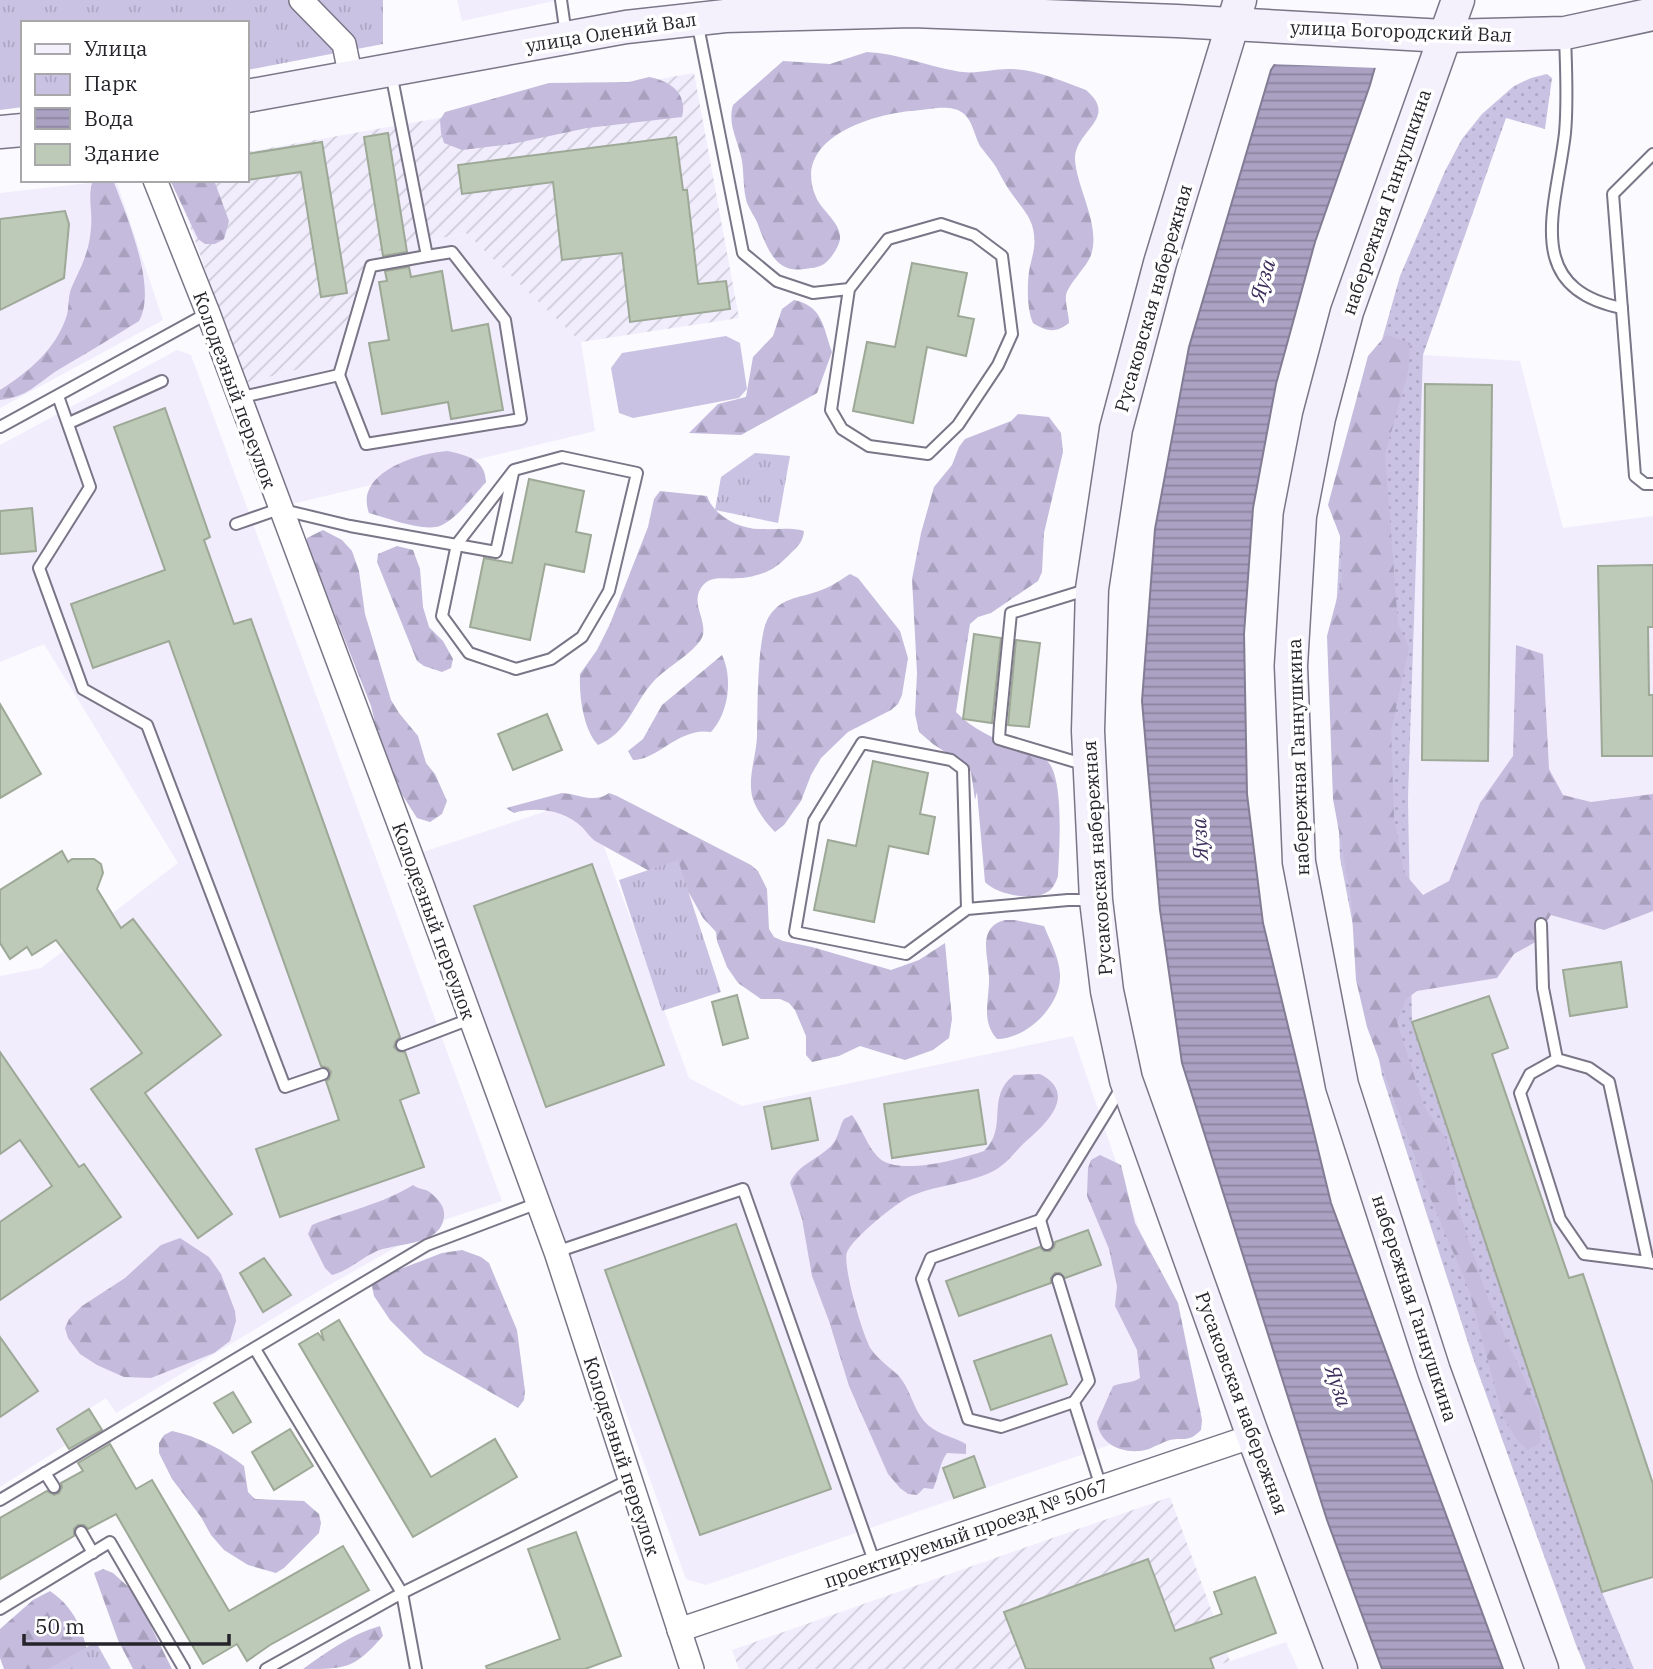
<svg xmlns="http://www.w3.org/2000/svg" width="1653" height="1669" viewBox="0 0 1653 1669" font-family="'IBM Plex Serif',serif">
	<style>
		.built { fill: #f1edfd }
		.industrial { fill: url(#industrial-furrows) }
		.grass { fill: url(#grass-dots) }
		.forest { fill: url(#forest-firs) }
		.park { fill: url(#park-tufts) }
		.pitch { fill: #cac2e3 }
		.water { fill: url(#water-rules); stroke: #837c95; stroke-width: 2 }
		.pier { fill: #fbfafe }
		.building { fill: #becab8; stroke: #9da897; stroke-width: 2 }
		.lines { fill: none; stroke-linecap: round; stroke-linejoin: round }
		.lane-casing { stroke: #7a7587; stroke-width: 14 }
		.street-casing { stroke: #7a7587; stroke-width: 26 }
		.secondary-casing { stroke: #7a7587; stroke-width: 35 }
		.lane { stroke: #fff; stroke-width: 10 }
		.street { stroke: #fff; stroke-width: 23 }
		.secondary { stroke: #f4f1fc; stroke-width: 32 }
		.labels { text-anchor: middle; dominant-baseline: central; stroke-width: 7; stroke-linejoin: round; paint-order: stroke }
		.street-label { font-size: 19px; fill: #26242b; stroke: #fff }
		.water-label { font-size: 21px; font-style: italic; fill: #3d2e5b; stroke: #fff }
	</style>
	<defs>
		<pattern id="industrial-furrows" width="10" height="10" patternUnits="userSpaceOnUse" patternTransform="scale(1.75)"><rect width="10" height="10" fill="#f1edfd"/><path d="M-1 1l2-2M0 10L10 0M9 11l2-2" fill="none" stroke="#cecbd9"/></pattern>
		<pattern id="grass-dots" width="8" height="8" patternUnits="userSpaceOnUse" patternTransform="scale(1.75)"><rect width="8" height="8" fill="#cac2e3"/><path d="M2 2h.1M6 6h.1" fill="none" stroke="#ada7c3" stroke-width="1.8" stroke-linecap="round"/></pattern>
		<pattern id="forest-firs" width="22" height="20" patternUnits="userSpaceOnUse" patternTransform="scale(1.75)"><rect width="22" height="20" fill="#c4bbdd"/><path d="M5 1l3.5 6h-7zM16 11l3.5 6h-7z" fill="#a8a1be"/></pattern>
		<pattern id="park-tufts" width="24" height="20" patternUnits="userSpaceOnUse" patternTransform="scale(1.75)"><rect width="24" height="20" fill="#cac2e3"/><path d="M3 7l-1-3M5 7V3M7 7l1-3M15 17l-1-3M17 17v-4M19 17l1-3" fill="none" stroke="#ada7c3"/></pattern>
		<pattern id="water-rules" width="6" height="5" patternUnits="userSpaceOnUse" patternTransform="scale(1.75)"><rect width="6" height="5" fill="#aba2c3"/><path d="M0 2.5h6" fill="none" stroke="#8b849f"/></pattern>
	</defs>
	<rect width="100%" height="100%" fill="#fbfafe"/>
	<g class="built">
		<path d="M457,0H559L462,21Z"/>
		<path d="M116,180L163,320L0,408V193Z"/>
		<path d="M467,233L581,342L595,431L288,505L245,383L296,370L342,338L368,253Z"/>
		<path d="M177,350L191,355L502,1201L444,1220L317,1292L116,1413L106,1398L87,1410L97,1425L0,1487V976L41,968L178,863L44,644L0,662V445Z"/>
		<path d="M1423,355L1520,361L1563,528L1653,516V1669H1634L1602,1592L1412,1022L1408,798Z"/>
		<path d="M586,798L689,1078L742,1106L1073,1036L1202,1413L706,1585L686,1579L423,852Z"/>
		<path d="M1286,1642L1298,1669H1208Z"/>
	</g>
	<g class="industrial">
		<path d="M694,73L739,318L581,342L466,233L368,253L342,338L296,370L245,383L174,180H247V152Z"/>
		<path d="M1170,1497L1230,1661L1208,1669H739L732,1650Z"/>
	</g>
	<path class="grass" d="M1547,74L1552,78L1545,129L1506,118L1423,355L1408,798L1412,1022L1602,1592L1634,1669H1586L1576,1645L1473,1358L1382,1075L1340,858L1333,667L1341,521L1380,347L1400,276L1445,171L1462,139L1482,114L1514,86L1531,78Z"/>
	<g class="forest">
		<path d="M867,52C898,53 925,66 956,71C975,75 991,69 1009,69C1036,69 1061,81 1086,90C1120,119 1074,130 1075,160C1077,189 1101,225 1091,255C1087,267 1067,285 1066,296C1065,304 1069,314 1069,323C1056,333 1047,332 1033,323C1027,310 1027,286 1029,272C1031,259 1036,248 1034,235C1033,218 1021,207 1012,194C1006,186 1001,176 996,167C991,159 985,153 980,146C974,135 973,121 963,113C950,103 927,110 911,111C868,115 791,140 816,197C821,210 841,223 840,238C840,246 830,260 824,264C818,268 811,268 804,269C774,274 766,245 757,222C754,216 750,210 747,203C743,190 744,175 742,161C739,142 727,125 733,105L783,61L830,64Z"/>
		<path d="M649,77C670,81 688,93 682,117L587,128L512,144L462,150L444,143L441,133L440,120L445,112L549,83L629,82Z"/>
		<path d="M93,180H113C126,214 158,288 139,321C112,338 85,354 58,370C36,384 28,397 0,400V390C30,371 56,349 67,315C69,307 68,297 71,289C81,266 89,254 91,228C93,211 87,197 93,180Z"/>
		<path d="M170,180H214L229,221L224,239L215,244H205L198,239Z"/>
		<path d="M794,300C823,306 823,327 832,352L817,393L741,435L689,433L718,404L746,397L753,357L773,336L782,309Z"/>
		<path d="M1386,335L1410,343L1408,372L1385,454L1398,624L1409,648L1391,731L1394,817L1404,873L1423,895L1449,881L1480,803L1513,756L1516,645L1543,654L1549,769L1563,795L1591,802L1653,794V911L1604,930L1551,915L1543,927L1539,940L1514,954L1497,978L1417,991L1406,999L1397,1022L1424,1106L1448,1142L1460,1214L1487,1296L1540,1414V1443L1528,1450L1518,1441L1503,1417L1469,1290L1430,1197L1367,1027L1356,980L1351,897L1333,799L1327,636L1342,579L1340,536L1328,505L1368,356Z"/>
		<path d="M1018,414L1049,417L1061,433L1063,452L1044,533L1042,572L1038,581L991,613L978,617L970,624L956,712C973,730 998,740 1021,750C1028,753 1039,755 1046,760C1065,774 1059,853 1058,876C1056,882 1054,887 1049,891C1034,902 997,895 985,882L977,792L975,800L971,772L965,765L933,744L919,732L915,714L917,673L912,579L921,533L934,487L952,465L959,447L965,439L1011,421Z"/>
		<path d="M448,451C468,456 485,459 486,482C474,495 453,524 436,527C417,530 388,518 369,513C354,473 417,453 448,451Z"/>
		<path d="M660,491L707,496C714,516 739,529 760,529C776,530 789,527 804,531C803,542 798,546 791,553C783,561 776,568 766,572C758,575 748,578 740,578C725,580 710,574 701,588C691,604 706,618 703,635C699,650 664,669 653,682C633,704 628,733 598,745C583,729 579,695 580,674L597,650L610,624L648,527L654,499Z"/>
		<path d="M323,530L342,540L352,551L359,571L365,614L391,700L399,713L418,736L426,763L435,774L447,801L442,814L430,822L417,818L387,771L371,706L319,575L306,550L307,538Z"/>
		<path d="M397,546L413,550L420,569L423,607L429,627L443,641L453,659L451,668L442,672L424,666L417,661L377,562L378,554Z"/>
		<path d="M850,574L858,578L900,631L908,658L902,695L898,704L891,710L848,732L821,758L811,775L801,801L784,825L775,832C766,823 755,808 752,796C748,776 756,757 757,737C758,712 756,633 770,615C782,598 798,598 816,592C829,588 839,581 850,574Z"/>
		<path d="M722,655C733,678 729,713 711,732C679,727 658,760 633,760L628,751L643,739L662,705Z"/>
		<path d="M562,793C579,794 594,804 609,793L617,796L751,865L758,871L767,889L769,929L774,937L783,941L812,947L891,970L919,960L945,943L952,1019L949,1038L933,1050L905,1060L860,1046L839,1056L812,1062L806,1055V1036L795,1010L789,1003L780,999H761L738,983L727,967L717,941L716,932L703,918L689,893L597,842C590,838 587,832 582,827C565,810 535,806 514,813L506,808Z"/>
		<path d="M1005,920H1015L1044,926C1050,941 1059,957 1060,974C1062,1005 1027,1039 997,1039C980,1020 990,999 989,976C988,955 977,927 1005,920Z"/>
		<path d="M1040,1074C1079,1094 1045,1125 1024,1143C1015,1152 1008,1162 997,1169C971,1184 939,1184 911,1196C896,1203 854,1237 847,1252C842,1265 863,1337 871,1349C878,1359 889,1367 898,1375C910,1388 913,1408 924,1421C935,1434 952,1436 966,1444V1454L947,1453C939,1464 939,1477 933,1489L924,1488L917,1495L908,1494L900,1488L888,1474L849,1386L829,1321L812,1276L802,1219L790,1183C798,1164 819,1159 832,1145C839,1137 839,1127 844,1119L852,1115C862,1128 867,1146 878,1157C896,1177 961,1159 984,1151C1009,1127 985,1097 1014,1075Z"/>
		<path d="M1100,1155L1121,1165L1135,1223L1178,1303L1202,1420L1201,1430C1188,1443 1185,1437 1170,1440C1163,1442 1156,1446 1149,1449C1126,1456 1100,1446 1097,1422L1113,1386C1122,1382 1131,1384 1140,1378L1137,1350L1115,1306L1117,1286L1109,1249L1087,1196L1088,1168L1091,1160Z"/>
		<path d="M413,1185C419,1190 426,1188 432,1194C439,1200 445,1207 444,1217C440,1247 396,1242 375,1252C360,1259 348,1271 332,1275L325,1268L308,1234L312,1225C344,1212 385,1203 413,1185Z"/>
		<path d="M180,1238L209,1257L221,1274L235,1311L236,1321L230,1341L214,1353L151,1378L124,1377L97,1365L80,1354L68,1338L65,1328L69,1319L82,1306L125,1278L161,1245Z"/>
		<path d="M462,1250L481,1257L489,1263L517,1330L525,1391L524,1400L518,1408L424,1354L390,1320L374,1296L372,1286L377,1278L442,1253Z"/>
		<path d="M172,1431C199,1437 222,1449 244,1466L248,1492L255,1499L304,1501L319,1514L321,1523L319,1533L284,1568L276,1573L248,1565L224,1550L211,1535L201,1517L172,1479L159,1453V1443L164,1435Z"/>
		<path d="M103,1569L113,1573L134,1592L172,1669H133L118,1640L94,1573Z"/>
		<path d="M50,1591C78,1610 86,1638 90,1669H4L0,1658V1629L33,1600Z"/>
		<path d="M380,1626L383,1636C354,1669 346,1669 303,1669C327,1652 351,1634 380,1626Z"/>
	</g>
	<g class="park">
		<path d="M0,0H383V44L247,70V23H23V107L0,110Z"/>
		<path d="M755,453L790,456L778,523L715,510L721,477Z"/>
		<path d="M678,860L721,992L662,1011L619,880Z"/>
		<path d="M96,1642L111,1669H48Z"/>
	</g>
	<path class="pitch" d="M726,336L740,343L747,389L739,398L633,418L619,413L611,368L622,353Z"/>
	<path class="water" d="M1318,0H1394L1370,85L1315,242L1276,384L1253,508L1244,634L1247,794L1263,923L1331,1203L1503,1669H1382L1327,1520L1182,1063L1160,910L1142,701L1155,529L1189,347L1271,70Z"/>
	<path class="pier" d="M1314,0H1397L1378,68L1271,64Z"/>
	<g class="building">
		<path d="M388,133L407,252L383,256L364,137Z"/>
		<path d="M676,137L683,190H687L698,284L726,281L730,309L630,322L622,253L562,260L553,182L462,194L458,165Z"/>
		<path d="M322,142L347,293L321,297L301,172L247,180V154Z"/>
		<path d="M65,211L69,224L64,278L0,310V219Z"/>
		<path d="M912,263L967,273L958,316L974,319L966,356L927,347L913,423L853,411L867,342L895,347Z"/>
		<path d="M409,267L411,277L442,271L452,331L488,324L503,410L451,419L448,402L382,414L369,343L389,340L379,282L387,281L385,271Z"/>
		<path d="M1425,384L1492,385L1488,761L1422,760Z"/>
		<path d="M165,408L210,537L204,540L234,624L251,619L400,1037L396,1041L394,1047L398,1051L405,1052L419,1093L400,1100L424,1167L280,1217L256,1149L339,1120L326,1081L329,1079L331,1072L328,1068L321,1066L169,641L93,668L71,604L165,570L114,427Z"/>
		<path d="M529,479L584,491L576,532L591,535L584,572L545,564L530,640L470,627L484,558L512,563Z"/>
		<path d="M32,508L36,551L0,554V511Z"/>
		<path d="M1653,565V627H1648L1649,695H1653V756H1602L1598,566Z"/>
		<path d="M974,634L1001,638L992,723L963,719Z"/>
		<path d="M1016,640L1040,643L1029,727L1008,725Z"/>
		<path d="M0,704L41,774L0,798Z"/>
		<path d="M547,714L562,750L513,770L498,734Z"/>
		<path d="M873,761L928,773L920,814L935,817L928,854L889,846L874,922L814,910L828,840L856,846Z"/>
		<path d="M62,851L68,862L72,859H94L101,864L103,873L97,889L121,928L133,919L221,1035L145,1093L232,1214L198,1238L91,1089L142,1053L56,940L32,955L27,947L10,959L0,943V890Z"/>
		<path d="M592,864L664,1065L546,1107L474,906Z"/>
		<path d="M1621,962L1627,1007L1570,1016L1563,970Z"/>
		<path d="M737,995L748,1038L723,1045L712,1002Z"/>
		<path d="M1489,996L1508,1048L1492,1054L1569,1278L1583,1274L1653,1484V1577L1602,1592L1412,1022Z"/>
		<path d="M0,1052L79,1167L84,1164L121,1217L0,1300V1222L52,1186L20,1140L0,1154Z"/>
		<path d="M978,1090L986,1144L892,1158L884,1104Z"/>
		<path d="M810,1098L818,1140L772,1149L764,1107Z"/>
		<path d="M736,1224L831,1489L700,1535L605,1270Z"/>
		<path d="M1088,1230L1101,1265L1065,1278L1060,1273H1055L1051,1278V1283L959,1316L946,1281L1040,1247L1044,1251H1050L1054,1247L1055,1242Z"/>
		<path d="M264,1258L291,1295L263,1312L240,1273Z"/>
		<path d="M339,1320L431,1477L495,1439L517,1477L413,1537L299,1344L318,1333L324,1341L321,1331Z"/>
		<path d="M1051,1335L1067,1384L991,1410L974,1361Z"/>
		<path d="M0,1337L38,1391L0,1417Z"/>
		<path d="M233,1392L251,1422L233,1433L214,1403Z"/>
		<path d="M89,1409L102,1430L69,1449L57,1429Z"/>
		<path d="M290,1429L313,1466L274,1490L252,1452Z"/>
		<path d="M110,1444L136,1489L152,1480L229,1611L343,1546L369,1590L270,1645L247,1661L237,1644L203,1664L116,1514L88,1529L84,1525H78L74,1529V1536L0,1579V1518L47,1491L54,1495L59,1493L62,1487L61,1483L83,1471L78,1463Z"/>
		<path d="M974,1456L985,1487L954,1498L943,1468Z"/>
		<path d="M576,1532L621,1656L585,1669H487L486,1666L560,1639L528,1549Z"/>
		<path d="M1148,1559L1175,1631L1222,1614L1214,1592L1255,1577L1276,1633L1210,1658L1214,1669H1026L1004,1612Z"/>
	</g>
	<g class="lines">
		<g class="lane-casing">
			<g id="lane">
				<path d="M561,0L566,35"/>
				<path d="M697,21L743,253L777,281L813,293L849,289L888,239L941,224L974,235L1002,256L1012,334L998,365L958,425L928,454L869,446L842,429L831,410L849,289"/>
				<path d="M1565,36C1566,68 1568,101 1565,133C1557,206 1520,288 1622,308"/>
				<path d="M1653,154L1613,194L1635,476L1645,484H1653"/>
				<path d="M339,375L371,266L427,256"/>
				<path d="M58,396L90,487L39,568L83,689L147,725L285,1087L323,1074"/>
				<path d="M238,398L339,375L366,444L521,419L505,320L452,252L427,256L391,73"/>
				<path d="M69,423L162,381"/>
				<path d="M0,427L208,313"/>
				<path d="M562,457L637,473L609,591L582,637L551,659L516,669L469,653L442,616L457,544L514,470Z"/>
				<path d="M236,524L279,509L350,526L496,552L513,473"/>
				<path d="M1086,765L999,739L1000,724L1011,613L1089,589"/>
				<path d="M967,909L963,769L951,760L862,743L814,821L795,932L906,954L967,909L1068,900H1094"/>
				<path d="M1541,924L1543,988L1557,1059L1589,1068L1609,1082L1648,1262L1653,1263"/>
				<path d="M402,1045L470,1019"/>
				<path d="M1557,1059L1530,1074L1520,1093L1560,1219L1584,1254L1648,1262"/>
				<path d="M1040,1220L1047,1244"/>
				<path d="M556,1252L743,1189L875,1564"/>
				<path d="M1058,1280L1089,1381L1074,1402L1101,1487"/>
				<path d="M255,1349L402,1593L629,1480"/>
				<path d="M1074,1402L1001,1427L968,1419L922,1279L931,1258L1040,1220L1123,1085"/>
				<path d="M45,1473L54,1487"/>
				<path d="M0,1500L427,1245L538,1203"/>
				<path d="M81,1532L93,1553"/>
				<path d="M0,1609L110,1542L184,1669"/>
				<path d="M266,1669L402,1593L416,1669"/>
			</g>
		</g>
		<g class="street-casing">
			<g id="street">
				<path d="M301,0L344,44L351,78"/>
				<path d="M155,180L208,313L422,885L556,1252L692,1669"/>
				<path d="M679,1630L1253,1436"/>
			</g>
		</g>
		<g class="secondary-casing">
			<g id="secondary">
				<path d="M1240,0L1160,263L1116,429L1092,589L1088,731L1096,900L1107,991L1126,1080L1253,1436L1341,1669"/>
				<path d="M1458,0L1347,312L1319,418L1300,516L1291,666L1299,862L1342,1085L1434,1371L1542,1669"/>
				<path d="M247,96L626,27L725,16L912,11L1177,21L1444,36L1565,33L1653,14"/>
				<path d="M0,132L23,130"/>
			</g>
		</g>
		<use href="#lane" class="lane"/>
		<use href="#street" class="street"/>
		<use href="#secondary" class="secondary"/>
	</g>
	<g class="labels">
		<g class="street-label">
			<text transform="translate(1401 31) rotate(2)">улица Богородский Вал</text>
			<text transform="translate(611 32) rotate(-9)">улица Олений Вал</text>
			<text transform="translate(1386 202) rotate(-71)">набережная Ганнушкина</text>
			<text transform="translate(1153 298) rotate(-74)">Русаковская набережная</text>
			<text transform="translate(235 390) rotate(70)">Колодезный переулок</text>
			<text transform="translate(1298 757) rotate(-92)">набережная Ганнушкина</text>
			<text transform="translate(1097 858) rotate(-94)">Русаковская набережная</text>
			<text transform="translate(434 921) rotate(70)">Колодезный переулок</text>
			<text transform="translate(1415 1308) rotate(72)">набережная Ганнушкина</text>
			<text transform="translate(1242 1403) rotate(70)">Русаковская набережная</text>
			<text transform="translate(622 1456) rotate(72)">Колодезный переулок</text>
			<text transform="translate(966 1533) rotate(-19)">проектируемый проезд № 5067</text>
		</g>
		<g class="water-label">
			<text transform="translate(1262 280) rotate(-74)">Яуза</text>
			<text transform="translate(1199 839) rotate(-93)">Яуза</text>
			<text transform="translate(1339 1386) rotate(71)">Яуза</text>
		</g>
	</g>
	<rect x="21" y="21" width="228" height="161" fill="#ffffff" stroke="#a8a7aa" stroke-width="2"/>
	<rect x="35" y="44" width="35" height="10" fill="#f4f1fc" stroke="#a8a7aa" stroke-width="2"/>
	<text x="84" y="56" font-size="21" fill="#26242b">Улица</text>
	<rect x="35" y="74" width="35" height="21" fill="url(#park-tufts)" stroke="#a8a7aa" stroke-width="2"/>
	<text x="84" y="91" font-size="21" fill="#26242b">Парк</text>
	<rect x="35" y="108" width="35" height="21" fill="url(#water-rules)" stroke="#a8a7aa" stroke-width="2"/>
	<text x="84" y="126" font-size="21" fill="#26242b">Вода</text>
	<rect x="35" y="144" width="35" height="21" fill="#becab8" stroke="#a8a7aa" stroke-width="2"/>
	<text x="84" y="161" font-size="21" fill="#26242b">Здание</text>
	<path d="M24 1634v10h205v-10" fill="none" stroke="#26242b" stroke-width="3.5"/>
	<text x="35" y="1634" font-size="21" fill="#26242b" stroke="#ffffff" stroke-width="5" paint-order="stroke">50 m</text>
</svg>
